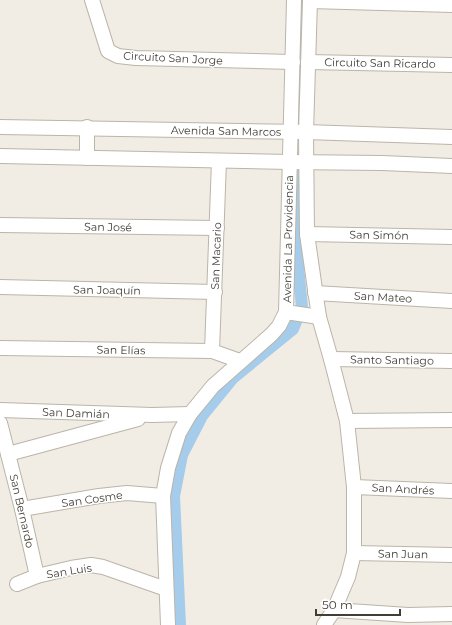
<svg xmlns="http://www.w3.org/2000/svg" width="452" height="625" viewBox="0 0 452 625" font-family="Montserrat,sans-serif">
	<style>
		.lines { fill: none; stroke-linecap: round; stroke-linejoin: round }
		.canal { stroke: #a5ccea; stroke-width: 12 }
		.minor-casing { stroke: #bbb5a8; stroke-width: 16 }
		.minor { stroke: #fff; stroke-width: 14 }
		.labels { text-anchor: middle; dominant-baseline: central; stroke-width: 3; stroke-linejoin: round; paint-order: stroke }
		.street-label { font-size: 11px; fill: #423d35; stroke: #fff }
	</style>
	<rect width="100%" height="100%" fill="#f1ede5"/>
	<g class="lines">
		<g class="canal">
			<path d="M299,120L303,0"/>
			<path d="M180,625L174,496L182,455L202,416L233,378L293,329L302,307L297,257L296,170"/>
		</g>
		<g class="minor-casing">
			<g id="minor">
				<path d="M92,0L108,51L118,56L136,58L293,62"/>
				<path d="M310,0L306,132L307,234L319,317L331,359L347,421L354,487V553L348,577L334,610L324,625"/>
				<path d="M310,1L452,5"/>
				<path d="M308,62L452,65"/>
				<path d="M0,127L306,132L452,137"/>
				<path d="M87,127V158"/>
				<path d="M0,156L289,162L382,163L452,166"/>
				<path d="M0,225L217,228"/>
				<path d="M307,234L452,237"/>
				<path d="M0,287L215,292"/>
				<path d="M315,293L452,301"/>
				<path d="M286,312L319,317"/>
				<path d="M0,348L212,351L240,361"/>
				<path d="M212,351L219,161"/>
				<path d="M331,359L452,361"/>
				<path d="M0,410L152,415L190,414"/>
				<path d="M347,421L452,420"/>
				<path d="M0,423L22,509L37,576"/>
				<path d="M8,454L138,419"/>
				<path d="M354,487L452,491"/>
				<path d="M22,509L99,496L127,493L163,496"/>
				<path d="M354,553L452,555"/>
				<path d="M17,584L37,576L71,568L91,565L103,567L166,589"/>
				<path d="M334,610L408,615L452,614"/>
				<path d="M168,625L163,496L168,468L179,433L190,414L213,386L272,334L279,326L286,312L294,0"/>
			</g>
		</g>
		<use href="#minor" class="minor"/>
	</g>
	<g class="labels">
		<g class="street-label">
			<text transform="translate(173 58) rotate(3)">Circuito San Jorge</text>
			<text transform="translate(380 63) rotate(1)">Circuito San Ricardo</text>
			<text transform="translate(226 131) rotate(1)">Avenida San Marcos</text>
			<text transform="translate(108 227) rotate(1)">San José</text>
			<text transform="translate(379 235) rotate(1)">San Simón</text>
			<text transform="translate(288 239) rotate(-89)">Avenida La Providencia</text>
			<text transform="translate(216 256) rotate(-88)">San Macario</text>
			<text transform="translate(107 290) rotate(1)">San Joaquín</text>
			<text transform="translate(383 297) rotate(3)">San Mateo</text>
			<text transform="translate(121 350) rotate(1)">San Elías</text>
			<text transform="translate(392 360) rotate(1)">Santo Santiago</text>
			<text transform="translate(76 413) rotate(2)">San Damián</text>
			<text transform="translate(403 489) rotate(3)">San Andrés</text>
			<text transform="translate(92 499) rotate(-8)">San Cosme</text>
			<text transform="translate(22 511) rotate(77)">San Bernardo</text>
			<text transform="translate(403 554) rotate(1)">San Juan</text>
			<text transform="translate(69 571) rotate(-9)">San Luis</text>
		</g>
	</g>
	<path d="M316 609v6h84v-6" fill="none" stroke="#423d35" stroke-width="2"/>
	<text x="322" y="609" font-size="12" fill="#423d35" stroke="#ffffff" stroke-width="3" paint-order="stroke">50 m</text>
</svg>
